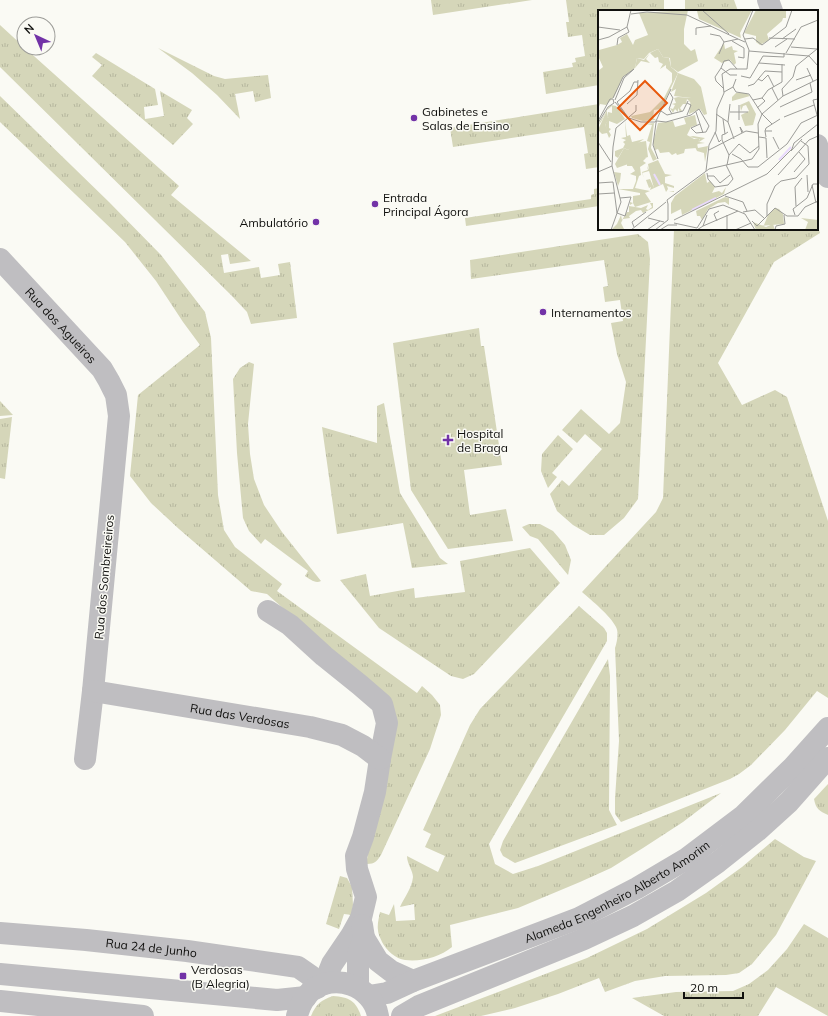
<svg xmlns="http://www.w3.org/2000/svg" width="828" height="1016" viewBox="0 0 828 1016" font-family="Mulish,sans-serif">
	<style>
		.grass { fill: url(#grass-tufts) }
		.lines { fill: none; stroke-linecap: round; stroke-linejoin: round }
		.minor { stroke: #bfbec1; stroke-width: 22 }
		.poi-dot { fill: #7232a7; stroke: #fafaf4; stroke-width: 1.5 }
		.labels { text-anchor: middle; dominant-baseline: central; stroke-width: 3; stroke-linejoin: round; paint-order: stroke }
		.poi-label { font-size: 12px; fill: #10100e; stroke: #fafaf4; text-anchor: start }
		.street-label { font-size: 12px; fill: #10100e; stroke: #fafaf4 }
		.inset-river { fill: none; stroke: #e9dafd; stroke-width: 2 }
		.inset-road { fill: none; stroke: #9c9c98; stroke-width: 1 }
		.view { fill: #e8590c; fill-opacity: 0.15; stroke: #e8590c; stroke-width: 2 }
		.inset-edge { fill: none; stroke: #10100e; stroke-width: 2 }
	</style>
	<defs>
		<pattern id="grass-tufts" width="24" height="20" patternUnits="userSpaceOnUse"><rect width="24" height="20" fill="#d5d6b9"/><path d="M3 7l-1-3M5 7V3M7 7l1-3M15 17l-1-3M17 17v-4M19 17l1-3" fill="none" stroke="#b6b79e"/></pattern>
	</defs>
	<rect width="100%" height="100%" fill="#fafaf4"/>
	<g class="grass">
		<path d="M431,0H532L433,15Z"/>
		<path d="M566,0H664V11H599V85L546,94L543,72L573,67L572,63L576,62L575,58L585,56L582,35L568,37L566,22H569Z"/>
		<path d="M685,0H734L738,11H685Z"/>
		<path d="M0,25L24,47V48H25L179,186L171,195L251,261L230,264L228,254L221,255L224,273L259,267L261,278L280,275L278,264L290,262L297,318L251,324L247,312L232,296L0,67Z"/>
		<path d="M158,48L214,76L225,79L268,75L271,98L255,102L253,91L235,94L240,119L217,95L192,73Z"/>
		<path d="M96,53L155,89L158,105L144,107L145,119L164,116L160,91L192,110L187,118L193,124L173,145L92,76L102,65L92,57Z"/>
		<path d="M0,96L109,202L161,255L205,312L211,338L218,495L224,530L235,547L282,584L277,591L417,693L422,686L432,695L440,705L441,715L430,749L381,855C377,861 375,864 367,864V859L391,704L267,594L251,591L179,529L151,503L130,476L138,395L200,345L183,322L156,281L125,242L0,122Z"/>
		<path d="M599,104V167L586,169L584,154L588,153L584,127L453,147L450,128Z"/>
		<path d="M599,188V206L466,226L465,218L591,199V195L594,194V189Z"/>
		<path d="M817,223L820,233L774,262L718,363L742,405L775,390L787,397L828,521V698L817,691L785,730L751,765L739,774L730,779L621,822L615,814V798L619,741L615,648C617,642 619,633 616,627C610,615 592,601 582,592L643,526L656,512L663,498L674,229H817Z"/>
		<path d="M638,234L648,242L650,259L638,499L624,518L604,535H590L573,525L557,511L550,494L562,480L569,486L602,449L585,434L577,443L562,430L581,409L609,434L620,423L626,382L617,354L611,323L623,321L620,300L605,302L603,287L608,286L604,260L471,279L470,260Z"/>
		<path d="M479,328L481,346H484L502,465L464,470L470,515L506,509L513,541L448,549L411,490L393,343Z"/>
		<path d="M249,362L254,364L248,424L250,454L254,479L264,505L282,532L321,581C315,584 310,579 305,576L308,571L265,539L261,544L249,531L243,518L237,453L233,379L240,368Z"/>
		<path d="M0,401L13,415L0,416Z"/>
		<path d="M384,403L400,493L440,558L448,564L412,568L403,523L337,534L322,427L377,443V406Z"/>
		<path d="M12,417L5,479L0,478V419Z"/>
		<path d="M558,435L573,449L552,473L557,477L548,488L541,471L542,454Z"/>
		<path d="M529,524H540L553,531L565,545L571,560L568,575L538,539L530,536L522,527Z"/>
		<path d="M530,548L560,583L474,674L463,679L451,676L379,628L340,580L366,574L370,596L414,588L415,598L465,592L460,561Z"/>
		<path d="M579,606L604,628L607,633V641L489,844L495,864L513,874L538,866L721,793L683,822L643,848L611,868L580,882L518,908L450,925L452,947C440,957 421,962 405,960C396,959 386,950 382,942C381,939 378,934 378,930C377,925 379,917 380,912L389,915L394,904L396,921L415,920L414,904L400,907C404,898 412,888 413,877C413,871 407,864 407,856L438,872L445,856L425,847L431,834L423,830L470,725L480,709Z"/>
		<path d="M608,659L610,676L609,810L617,825L515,863L503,856L500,850L503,841Z"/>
		<path d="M828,784V815C819,811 816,809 814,799Z"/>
		<path d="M775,839L804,857L816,861L776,935L752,964L739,973L726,975L665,976L635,981L605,992L599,978L558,994L515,1008L481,1016H435L587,958L647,929L706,893L742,867Z"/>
		<path d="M340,876L347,878L352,887L353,905L352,915L344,914L339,929L326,924Z"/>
		<path d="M804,924L828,938V1016L776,987L758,1016H664L632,998L676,992L733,991L749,984L768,970L787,949Z"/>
		<path d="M333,996C349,997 356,1001 361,1016H311C316,1004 321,1000 333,996Z"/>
	</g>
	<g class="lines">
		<g class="minor">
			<path d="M768,0L772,11"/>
			<path d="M817,145L828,177"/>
			<path id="s1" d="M0,259L102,369L109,381L116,395L119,416L93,691L85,759"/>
			<path d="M268,611L290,625L324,656L360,685L382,704L387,723L380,759L375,792L363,837L356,856L357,869L366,897L361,918L351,936L332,964L324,984"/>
			<path id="s2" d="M93,691L310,727L342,735L363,746L380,759"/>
			<path id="s3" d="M0,933L86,940L187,951L298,967L311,976L317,988"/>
			<path d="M364,938L378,961L391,971L413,981"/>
			<path d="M0,974L277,1000L306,997"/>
			<path d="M358,987V954L364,938L362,925"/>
			<path id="s4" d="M369,996L387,993L413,981L579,918L637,888L686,859L743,816L793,767L828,728"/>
			<path d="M0,1001L143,1016"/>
			<path d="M297,1016C299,1007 303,999 310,992C334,971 373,986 378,1016"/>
			<path d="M402,1016L419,1006L584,939L633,916L677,891L718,862L757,831L789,802L828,758"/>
		</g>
	</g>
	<g class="poi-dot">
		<circle cx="414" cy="118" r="4"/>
		<circle cx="375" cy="204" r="4"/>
		<circle cx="316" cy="222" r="4"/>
		<circle cx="543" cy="312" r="4"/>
		<path d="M446 434h4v4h4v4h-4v4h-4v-4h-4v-4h4z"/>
		<rect x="179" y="972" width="8" height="8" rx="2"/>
	</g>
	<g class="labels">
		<g class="poi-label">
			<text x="422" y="111">Gabinetes e<tspan x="422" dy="14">Salas de Ensino</tspan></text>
			<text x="383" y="197">Entrada<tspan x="383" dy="14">Principal Ágora</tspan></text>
			<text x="308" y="222" text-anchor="end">Ambulatório</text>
			<text x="551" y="312">Internamentos</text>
			<text x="457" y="433">Hospital<tspan x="457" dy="14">de Braga</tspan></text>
			<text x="191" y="969">Verdosas<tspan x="191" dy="14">(B Alegria)</tspan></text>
		</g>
		<g class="street-label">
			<text stroke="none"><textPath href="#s1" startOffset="90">Rua dos Agueiros</textPath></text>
			<text transform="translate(104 577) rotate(-85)">Rua dos Sombreireiros</text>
			<text stroke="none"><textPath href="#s2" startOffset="149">Rua das Verdosas</textPath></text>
			<text stroke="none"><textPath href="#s4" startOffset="270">Alameda Engenheiro Alberto Amorim</textPath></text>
			<text stroke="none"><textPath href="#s3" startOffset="152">Rua 24 de Junho</textPath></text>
		</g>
	</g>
	<g transform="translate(598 10)">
		<rect width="220" height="220" fill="#fafaf4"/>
		<path d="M60,39L65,47L71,48L73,57L80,63L63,99L56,100L55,108L58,110L45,111L34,108L33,106L52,102L66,88L74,72V63L68,58V55L62,59L65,54L61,52L60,47L57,48L52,43L48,49L52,53L43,51L37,58L39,48L46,50L52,43ZM138,83H148L152,86L134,91V87ZM80,87L93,88V93L89,89L88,94H85L82,98L84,101L82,102L80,98V102L77,99L75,103L72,98L75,99L77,95L74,94L78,93L76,88ZM151,91L158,104L155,115L147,116L143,105L151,101L148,95L145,96L143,101L142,95ZM13,95L18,96L27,109L19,114L11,111V118L13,119L10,122L7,115L11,108L9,107L10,102L14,103V96L9,100L3,112L0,115L10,98ZM27,110L29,126L32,125L34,132L46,129L30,140L26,138L20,148L17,146V141L25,138L27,134L25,132L28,130L23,128L28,127ZM56,113L53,138L59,149L55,151L50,139L52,132L49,131L54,115L48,114ZM95,126L107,128L101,132L107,133L99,134L100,138L110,136L107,152L106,143L99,141L97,137L102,129L91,127ZM41,148H48L45,151L48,153L42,157L43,165L41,166L37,178L52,181L47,183L53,192L37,197L35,193L32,195V192L35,193V186L42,185V183L20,179H35L38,171H22L20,176L16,162L23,163L22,171H38V166L32,164L37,161L34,156H29V153ZM60,150L67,164L74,165L67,167V173L76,176V182H71L76,181V178L69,176L70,179L68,182L65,174L52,180L53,177L51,178L48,170L52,169L56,178L51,161L44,163L46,168L44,162L50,160L49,156L51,160L50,154ZM107,163L109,173L112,171L117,177L114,183L121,181L124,183L128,177L126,184L84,205L83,199L73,204V193L77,186ZM52,193H55V198L45,203L43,200L38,201L31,206L32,208L25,209L23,213L26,219H14L19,214L23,205L24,210L29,202H31V196L43,198L50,195L48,199L50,200L54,197ZM177,198L181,199L185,204L186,214L160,216L166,215L170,205Z" fill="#d5d6b9"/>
		<path d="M154,0L142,23L143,28L101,9L99,1ZM158,0H188V8H185L184,11L169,24L171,30L162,35L158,32V26L146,23ZM126,33L127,39L134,36L135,40L140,41L136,43L138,53L136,55L132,50L124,53L116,48ZM80,63L96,69L103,77L109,104L106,105L102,99L91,104L93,88L76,86L78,79L73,82ZM9,100V107L12,108L7,115L13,125L11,128L9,123L4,124L0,120ZM97,105L99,115L93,117L89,125L96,129L102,128L98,138L87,139L86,143L79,145L78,143L74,145L71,142L62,143L60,139L57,140L55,133L60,113L75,111L77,117L88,114L86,108ZM48,131L50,147L19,158L17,154L26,138L30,140L37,133ZM127,187L131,188V195L127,192L120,193L110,199L104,210L102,206H99L98,201ZM203,208L220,210V220H207L210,212Z" fill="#d5d6b9"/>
		<path d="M90,0L86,19V34L93,41L97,39L100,51L80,62L73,57L72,48L65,47L60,39L51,43L46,49L39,48L37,58L25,67L16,87L8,95L2,94L0,99V61L5,57L0,46L1,40L19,35L24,32L22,28L29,24L35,35L37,30L50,25L41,3ZM155,212L168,217L175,214L177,220H158Z" fill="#d5d6b9"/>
		<path class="inset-river" d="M181,150L193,137M56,164L62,175M94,200L118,188"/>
		<path class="inset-road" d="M104,0L131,24M33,4L49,2L89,5L140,29M0,17L22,20M112,24L122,26L126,32L140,29L147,32M98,25V18L113,16M171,28L197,29M147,29L155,28L164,35L188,17L194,0M184,29L198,19M0,30L11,27L29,17L33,0M134,31L146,38V48L140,47M19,35L20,28L31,22L29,17M177,37L189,29M193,37L219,39M151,41L211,46L220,56M188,43L203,17L220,10M121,44L126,32M161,53L187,55M123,58L126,51L131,50L139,59M209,58L215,71M143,66L152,68L165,46L186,47V43M160,69L164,71L170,65L176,77M198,70L213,65M150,76L156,74L167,61L184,62M135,77L138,82L151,84L164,104M174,78L180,90M126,79L118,71L117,67L123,58L132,65H139M126,82L135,77L138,69M72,83L75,88L71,99L74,104M185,86L184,79L195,67L198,56L219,39M15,88L25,67L36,59L26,68L17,90M155,90L164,88L170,80L184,72V54M17,92L28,105M29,94L39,85L40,70M132,94L130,112L136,129M141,95V110M182,97L214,82L212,73M159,98L167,91L164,88M63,101L69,105L85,101L90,91M98,102L105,123M132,102H150M118,104L130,112M164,104L174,114M89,105L93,95L89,93M219,105L215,90L220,89M29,106L19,92L32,81L36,72H40M31,107L38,101V95M186,107L216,95M31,108L43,112H59L57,111M125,109L127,124L130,122M0,111L12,89H15L16,93L10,97L0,113M58,111L73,79M59,111L68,112L93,105L101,99L111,116M58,113L55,135L60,149M102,114L93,118L98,123L108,122L111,116M167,121L168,118L182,109M117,122L121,132L123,130M144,123L142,117L145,122M127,124L124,125V130L131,145M161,127L168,128L169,148M168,127L167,121H174M175,127L181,139M0,132L13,152M141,134L152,143L161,136M111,140L148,121L160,123M193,141L204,129M134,144L143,149L150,157H160L189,134L203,113L220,105M129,155L131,145L141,134M108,161L111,135L118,121L119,99L126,83L124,64L132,59H149L151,40L145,25L155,0M0,162L14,156M196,162L207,149L201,142M109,163L110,169L117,177L130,175L135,169L128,155M180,165L211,130L220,126M209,165L210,182M109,166H116L122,173L132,165M15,172L19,203M0,173L15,172M214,175L218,193M0,184L16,183M127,186L145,192L149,201M70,194L69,190L111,159L154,149L161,139L160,114L164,104L185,86L220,69M198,196L197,177L204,168M145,202L157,200L166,208M19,203L27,206L33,187L22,188M129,205V220M197,205L195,199L209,188L215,174H219M169,206V194L177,176L183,171L198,168L211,154L210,136L203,131M50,208L66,212M76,210L169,164L194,139L196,133L220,114M119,211L116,204L121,201M154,211L159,216L177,198L189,206H200L207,197L220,191M76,213L99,218L111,199L125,195L147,204L157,220M105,216L140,201M36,217L34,212L48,202M13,220L23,192L14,156L15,137L18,118L30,108L29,106M33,220L68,192M49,220L62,211M57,220L70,210V194M62,220L70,215H79M99,220L105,216L109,205M137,220L153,213M177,220L178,216L187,214L186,205"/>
		<path class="view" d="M47,71L69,93L42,120L20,98Z"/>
		<rect width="220" height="220" class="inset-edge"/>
	</g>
	<g transform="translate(36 36) rotate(316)"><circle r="19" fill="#fafaf4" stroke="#9c9c98"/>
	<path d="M0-3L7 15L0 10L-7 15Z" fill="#7232a7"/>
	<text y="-6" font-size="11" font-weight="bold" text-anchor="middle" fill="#10100e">N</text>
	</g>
	<path d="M684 992v6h59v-6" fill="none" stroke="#10100e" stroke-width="2"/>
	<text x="690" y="992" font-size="12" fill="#10100e" stroke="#fafaf4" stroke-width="3" paint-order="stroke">20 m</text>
</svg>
